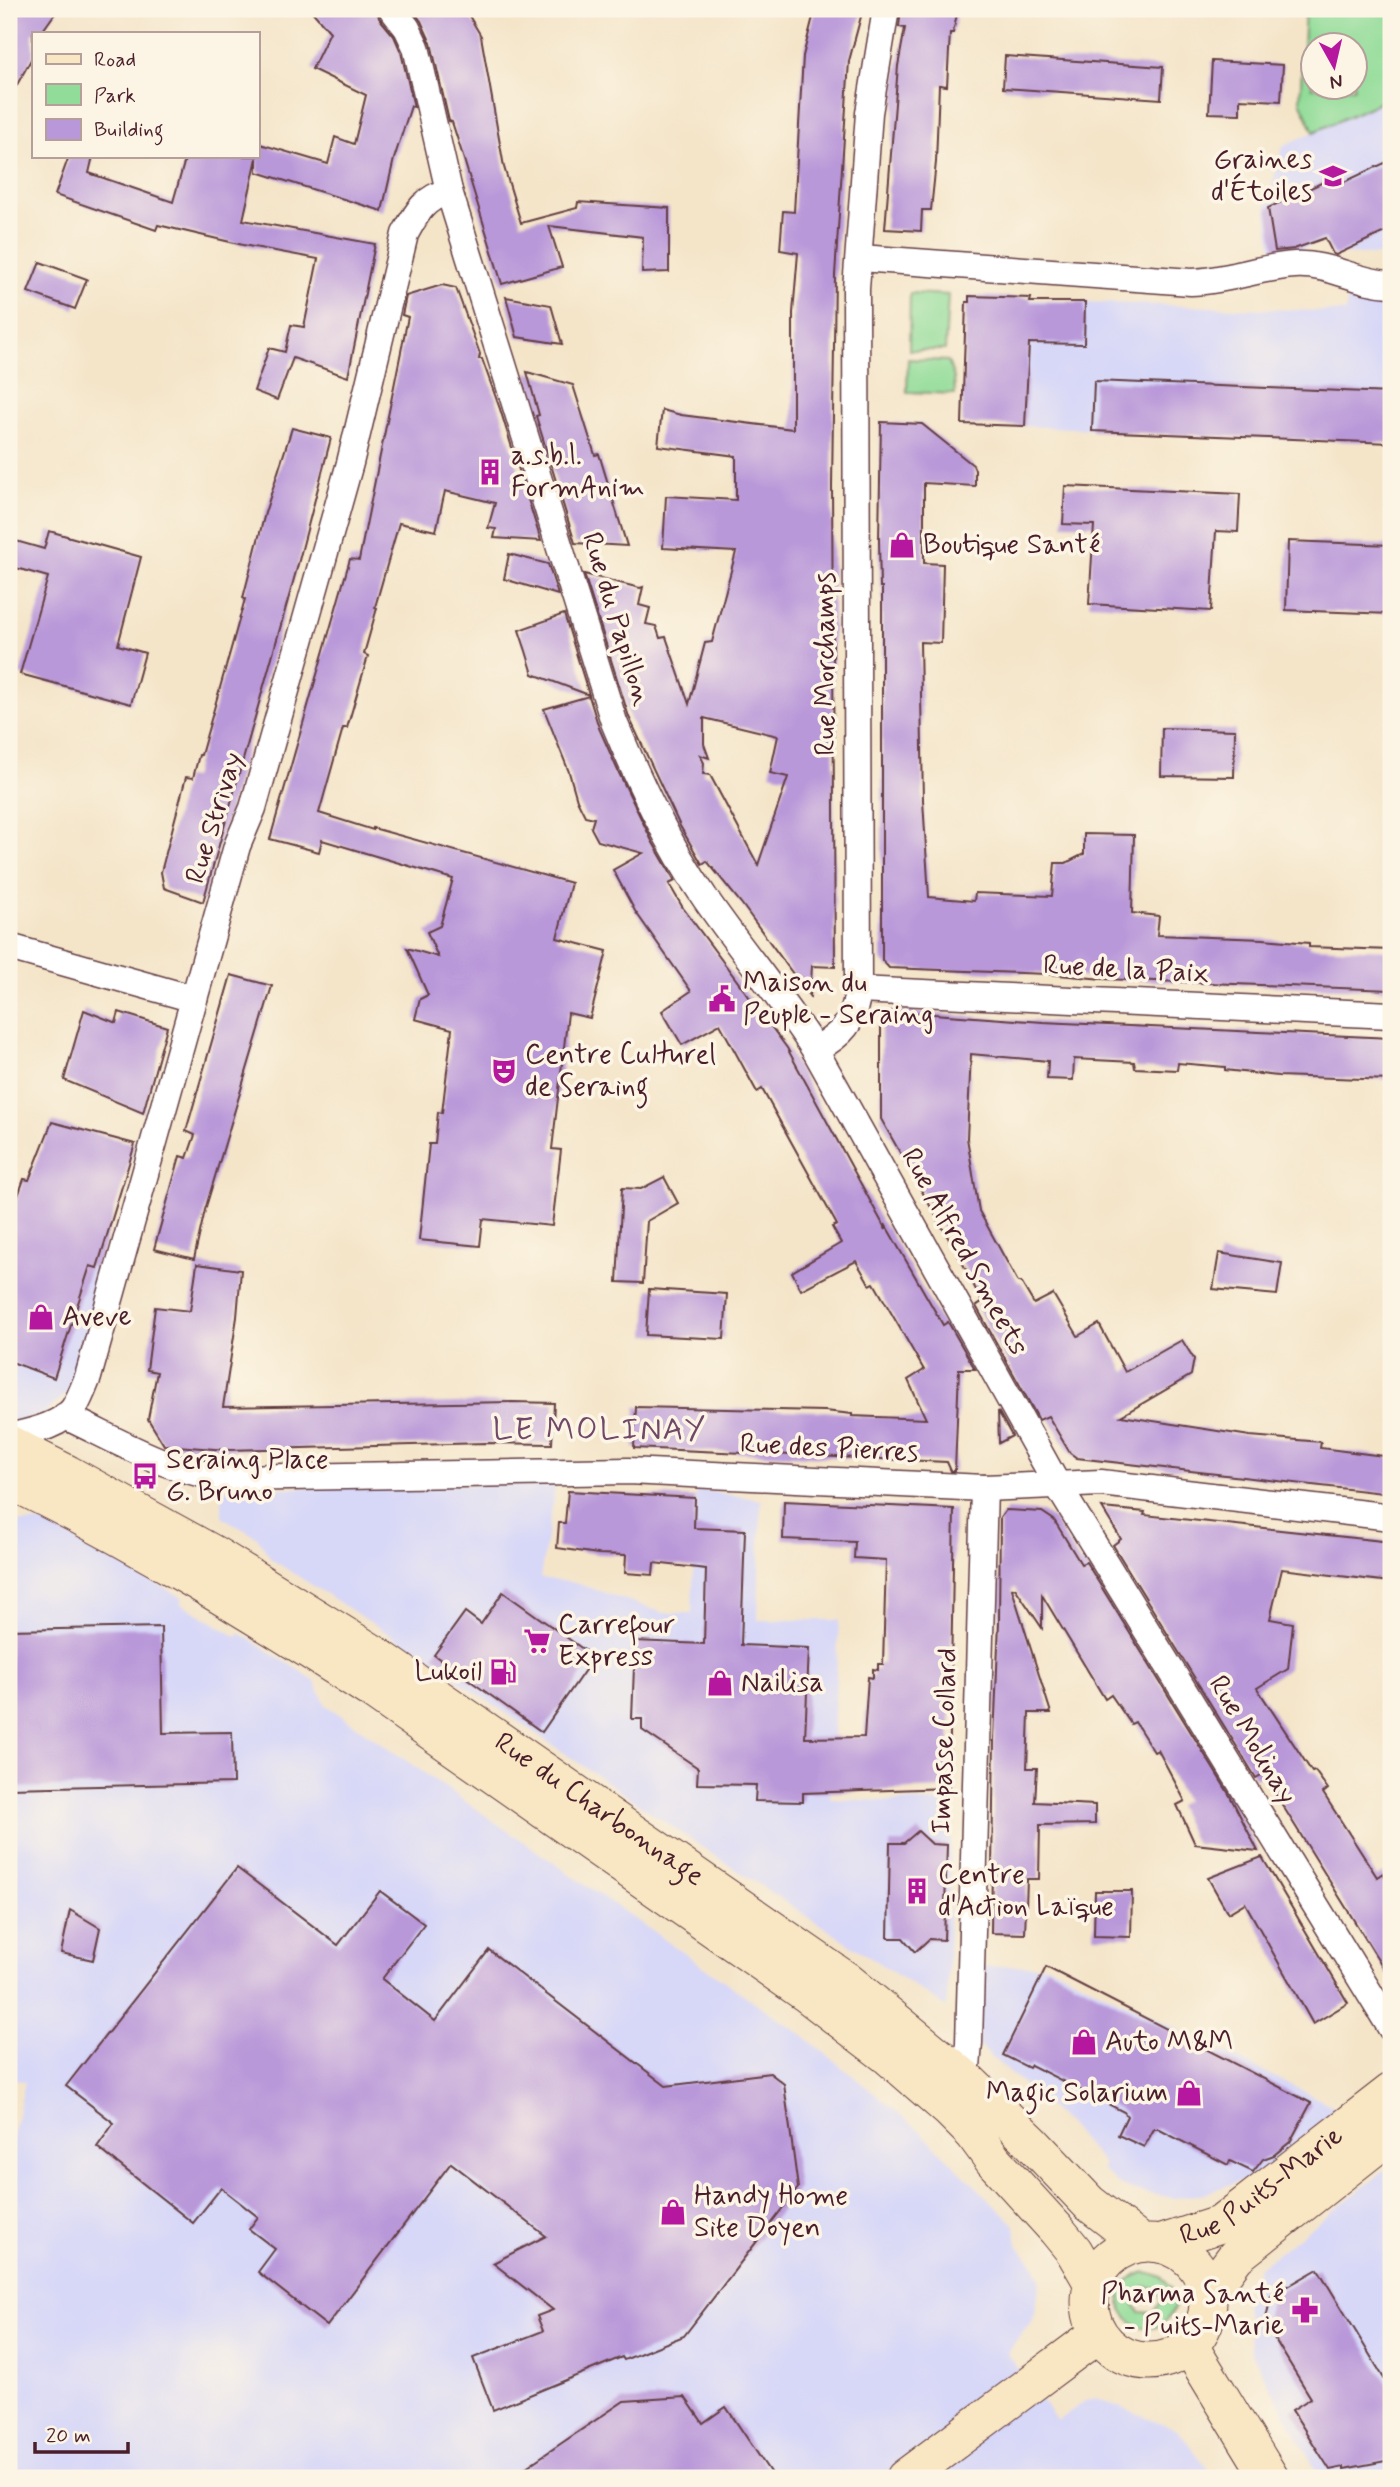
<svg xmlns="http://www.w3.org/2000/svg" width="1400" height="2487" viewBox="0 0 1400 2487" font-family="Mynerve,sans-serif">
	<style>
		.built { fill: #d7d7f8 }
		.green { fill: #91dc98; stroke: #6e7e62; stroke-width: 2; fill-rule: evenodd }
		.building { fill: #b998d9; fill-rule: evenodd }
		.lines { fill: none; stroke-linecap: round; stroke-linejoin: round }
		.street-casing { stroke: #643d43; stroke-width: 29 }
		.secondary-casing { stroke: #643d43; stroke-width: 39 }
		.street { stroke: #fff; stroke-width: 26 }
		.secondary { stroke: #f9e7c3; stroke-width: 37 }
		.labels { text-anchor: middle; dominant-baseline: central; stroke-width: 7; stroke-linejoin: round; paint-order: stroke }
		.poi-label { font-size: 28px; fill: #4a1f2b; stroke: #fcf5e5; text-anchor: start }
		.street-label { font-size: 28px; fill: #4a1f2b; stroke: #fcf5e5 }
		.quarter-label { font-size: 32px; letter-spacing: 2px; fill: #714968; stroke: #fcf5e5 }
	</style>
	<rect width="100%" height="100%" fill="#fcf5e5"/>
	<filter id="ink" filterUnits="userSpaceOnUse"><feTurbulence type="fractalNoise" baseFrequency=".0143" numOctaves="2"/><feDisplacementMap in="SourceGraphic" scale="14" xChannelSelector="R" yChannelSelector="G"/><feConvolveMatrix kernelMatrix="1 2 1 2 8 2 1 2 1" color-interpolation-filters="sRGB"/></filter>
	<filter id="wash" filterUnits="userSpaceOnUse"><feTurbulence type="fractalNoise" baseFrequency=".00686" numOctaves="4" result="noise"/><feDisplacementMap in="SourceGraphic" scale="28" xChannelSelector="R" yChannelSelector="G"/><feGaussianBlur stdDeviation="1.57" result="paint"/><feColorMatrix in="noise" values="0 0 0 0 0 0 0 0 0 0 0 0 0 0 0 0 0 1.4 0 .05"/><feComposite in="paint" operator="in"/></filter>
	<g filter="url(#wash)">
		<rect width="100%" height="100%" fill="#f4e5c9"/>
		<g class="built">
			<path d="M1391,97V256L1341,254L1333,257L1325,240L1277,258L1271,244L1266,206L1283,146Z"/>
			<path d="M1347,296L1391,298V443L1025,426L1030,300L1346,312Z"/>
			<path d="M9,1242L109,1272L70,1391L43,1414L9,1422Z"/>
			<path d="M556,1483L540,1578L575,1583L664,1613H692L696,1489L761,1500L758,1620H839L830,1799L952,1803L947,2008L699,1845L403,1643L271,1559L257,1537L222,1517V1489Z"/>
			<path d="M11,1522L46,1523L183,1598L181,1603L237,1637L240,1633L314,1680L326,1705L805,2037L918,2129L1015,2225L1017,2244L1036,2267L1040,2279L1035,2314L1029,2325L1007,2353L1057,2421L1085,2401L1096,2398L1177,2429L1215,2478H9V2154L25,2082L9,2077V1531Z"/>
			<path d="M1048,1965L1349,2114L1259,2183L1240,2181L1203,2194L1174,2198L1134,2191L1119,2185L1101,2169L1104,2165L1067,2123L979,2046L981,1967Z"/>
			<path d="M1391,2166V2468L1351,2478H1320L1251,2351L1245,2305L1258,2268Z"/>
		</g>
		<g class="green">
			<path d="M1305,9H1391V97L1314,132L1300,101ZM1312,46H1354V88H1312Z"/>
			<path d="M910,293L948,295L945,350H909Z"/>
			<path d="M908,359L948,361L954,378L955,394L907,392Z"/>
			<path d="M1146,2272C1165,2275 1184,2293 1171,2314C1144,2358 1086,2288 1146,2272ZM1143,2287C1154,2285 1161,2291 1161,2302L1153,2313L1140,2312L1134,2305L1133,2296Z"/>
		</g>
		<g id="blocks">
			<g class="building">
				<path d="M9,9H58L41,33H33V56L9,99Z"/>
				<path d="M310,9H377L379,18L394,36L401,52L414,107L411,106L394,159L382,211L257,172V158L243,220L375,244L348,377L293,358L277,400L254,391L269,348L285,352L291,325L304,327L318,259L243,245L158,225L156,230L55,195L69,156H93L89,173L173,202L186,156H257V143L328,164L335,137L354,144L366,95L312,69L330,32Z"/>
				<path d="M412,9H465L481,36L504,167L521,223L577,208L578,202L669,208V272L642,273L643,237L549,226L562,267L502,284L461,150L452,122L449,121L431,43L421,21Z"/>
				<path d="M815,9H863L849,61L835,275L832,485L835,967L812,966L810,997L741,903L707,861L702,864L680,826L629,717L584,574L640,588L643,587L639,605L650,608L646,624L656,626L660,638L666,637L689,704L705,643L712,642L736,552L663,548L666,496L736,500V456L658,446L662,410L681,415L793,429V313L798,253L780,250L783,211L794,212L803,56ZM704,718L778,736L770,773L788,777L758,865L710,775L703,774L704,763L700,755L709,758L704,744Z"/>
				<path d="M901,9H958L953,33H950L947,86L939,85L936,162L931,210H922L921,231L885,229L898,66L905,28L899,27Z"/>
				<path d="M1005,56L1163,67L1161,99L1003,88Z"/>
				<path d="M1212,61L1283,65L1281,101L1240,99V114L1209,113Z"/>
				<path d="M1391,160V229L1336,255L1333,254L1325,238L1294,249L1275,251L1268,208L1336,176L1340,184Z"/>
				<path d="M40,262L87,279L75,309L28,292Z"/>
				<path d="M442,285L456,288L480,354L479,359H482L500,409L541,541L494,538L496,529L488,528L495,503L445,491L436,531L399,523L375,607L377,608L364,654L368,656L347,728H343L319,813L373,830V828L571,883L557,938L607,951L590,1018L568,1013L552,1149L561,1150L552,1226L483,1219L480,1246L419,1240L429,1144H435L438,1112L442,1113L452,1029L415,1019L420,999L428,995L407,948L438,957L427,932L440,926L453,879L322,840L319,852L270,839L350,559L359,560L408,317L402,315L406,296Z"/>
				<path d="M969,296L1031,298L1030,302H1085L1084,344L1029,343L1025,426L962,424L966,302H969Z"/>
				<path d="M506,297L551,305L562,344L517,337Z"/>
				<path d="M527,372L573,385L595,455L599,454L627,546L575,543L536,416L539,415Z"/>
				<path d="M1094,381L1391,393V443L1092,431Z"/>
				<path d="M881,422L922,424L973,465L975,470V486L924,483V563L943,564L941,643L920,642L923,800L929,897L974,901L975,893L1052,896L1055,863H1066L1084,854V834L1134,835L1132,913L1159,916L1157,935L1263,939L1309,943V947L1391,950V990L1103,979L1047,974L889,968L882,960V587H880L879,540Z"/>
				<path d="M292,428L331,438L297,568L203,902L164,888L161,872L186,777L193,778L199,755H201L245,599L243,598L265,513Z"/>
				<path d="M1065,486L1240,494L1238,532L1216,531L1211,611L1089,604L1094,525L1063,524Z"/>
				<path d="M49,531L141,557L118,645L145,653L131,704L20,674L48,577L9,566V539L44,549Z"/>
				<path d="M1288,541L1391,545V614L1286,610Z"/>
				<path d="M509,554L548,564L558,595L504,579Z"/>
				<path d="M564,614L589,695L533,674L526,651L519,630Z"/>
				<path d="M589,696L599,728L619,773L652,841L675,881L669,884L683,908L787,1048L886,1230L885,1224L943,1325L948,1322L975,1369H959L955,1471H951L947,1462L634,1448L636,1407L825,1411L852,1414V1416L926,1419L908,1380L924,1370L874,1283L870,1285L856,1261L801,1290L792,1272L841,1243L832,1227L837,1225L762,1089L757,1092L720,1024L682,1045L662,1011L691,991L635,911L613,870L643,853L598,841L591,828L594,818L585,816L577,800L569,772L544,709Z"/>
				<path d="M1162,728L1235,730L1234,777L1161,776Z"/>
				<path d="M231,975L272,986L205,1210L194,1259L154,1249L180,1156L187,1158L195,1135L186,1131Z"/>
				<path d="M84,1010L116,1023L119,1012L167,1027L143,1113L64,1080Z"/>
				<path d="M892,1011L1043,1022L1391,1038V1080L1278,1076L1225,1070V1067L1178,1063L1177,1070L1135,1068L1134,1062L1074,1059L1073,1080L1047,1079L1048,1061L971,1054L967,1138L979,1211L1018,1282H1021L1034,1304L1053,1294L1078,1336L1099,1324L1125,1372L1182,1340L1194,1359L1191,1375L1121,1416L1250,1436L1321,1442L1320,1448L1391,1457V1494L1077,1458L1070,1453L1048,1416L1039,1420L976,1306L982,1302L963,1264L881,1119V1021Z"/>
				<path d="M52,1122L135,1144L97,1268L90,1266L54,1378L9,1361V1209L13,1210L24,1179L29,1180Z"/>
				<path d="M664,1177L678,1203L647,1221L643,1283L617,1282L622,1188L641,1189Z"/>
				<path d="M1219,1253L1282,1263L1277,1295L1213,1289Z"/>
				<path d="M197,1264L241,1270L237,1317L223,1407L513,1402L554,1403L552,1444L486,1443L227,1450L164,1445L148,1419L157,1372L147,1370L155,1307L190,1311Z"/>
				<path d="M649,1289L727,1294L724,1339L646,1335Z"/>
				<path d="M998,1411L1012,1436L999,1443Z"/>
				<path d="M568,1491L695,1498L694,1528L745,1530L741,1645L809,1648L805,1738L864,1737L868,1677L873,1678V1669L878,1670V1664H883L886,1560L854,1558L855,1542L783,1539L784,1501L954,1509L949,1788L803,1793V1802L755,1801L756,1785L697,1784L698,1768L642,1730V1719H632L635,1641L704,1644L706,1569L654,1563L653,1575L625,1573L626,1555L598,1554L557,1548L559,1523H565Z"/>
				<path d="M1102,1508L1145,1512L1144,1515L1391,1542V1582L1282,1569L1270,1619L1293,1623L1288,1669L1257,1688L1312,1772L1315,1771L1328,1789L1323,1793L1377,1877L1383,1873L1391,1887V1980L1263,1774L1256,1778L1113,1545L1121,1539Z"/>
				<path d="M1006,1510L1042,1512L1054,1520L1081,1564L1086,1562L1229,1794L1258,1851L1195,1844L1177,1805L1185,1801L1158,1750L1154,1752L1135,1722L1131,1724L1111,1695L1105,1699L1042,1595V1628L1015,1588L1012,1589L1051,1713H1029L1027,1768H1037L1035,1802L1095,1805V1824L1040,1825L1039,1879H1027L1025,1934L991,1933L994,1739L999,1622L1000,1518Z"/>
				<path d="M503,1592L594,1657L542,1732L434,1655L465,1612L481,1624Z"/>
				<path d="M161,1627L163,1733L232,1732L233,1783L9,1788V1630Z"/>
				<path d="M918,1831L932,1844L947,1845L944,1940L929,1939L915,1952L903,1938H888L890,1843H904Z"/>
				<path d="M1262,1857L1348,2003L1313,2024L1245,1903L1228,1913L1208,1878Z"/>
				<path d="M237,1868L338,1945L380,1891L424,1924L382,1979L435,2021L489,1950L666,2086L770,2073L784,2084L798,2188L684,2336L624,2360L622,2357L493,2410L473,2358L543,2331L537,2316L553,2310L493,2263L546,2236L451,2163L327,2326L258,2272L275,2249L249,2229L258,2217L221,2188L193,2223L97,2147L114,2123L66,2086Z"/>
				<path d="M1095,1891H1132L1131,1937L1094,1936Z"/>
				<path d="M70,1910L100,1928L93,1960L61,1953Z"/>
				<path d="M1046,1967L1311,2103L1290,2142L1274,2155L1263,2159L1253,2172L1230,2161L1228,2165L1158,2129H1154L1144,2147L1118,2135L1127,2116L1124,2112L1031,2065L1029,2068L1003,2055Z"/>
				<path d="M1318,2269L1391,2390V2460L1344,2469V2467L1330,2470L1292,2410L1311,2398L1265,2323L1271,2296Z"/>
				<path d="M685,2397L703,2423L726,2407L774,2478H510L624,2401Z"/>
			</g>
		</g>
	</g>
	<g filter="url(#ink)">
		<use href="#blocks" fill-opacity="0" stroke="#643d43" stroke-width="2"/>
		<g class="lines">
			<g class="street-casing">
				<g id="street">
					<path d="M392,9L407,28L416,47L449,191L614,722C639,782 667,843 705,898C740,949 781,997 815,1050L1058,1486L1391,2028"/>
					<path d="M860,258L1191,282C1227,281 1260,267 1295,265C1330,263 1357,283 1391,284"/>
					<path d="M9,947L194,999"/>
					<path d="M858,990L1391,1015"/>
					<path d="M815,1050C843,1034 854,1023 858,990L856,289L869,113L886,9"/>
					<path d="M65,1416C119,1441 169,1473 229,1478L628,1471L984,1488L1101,1483L1391,1517"/>
					<path d="M9,1437C29,1432 61,1426 74,1408C80,1398 84,1387 88,1377L237,846L253,808L350,463L405,234C417,212 423,199 449,191"/>
					<path d="M966,2079L969,2043L984,1488"/>
				</g>
			</g>
			<g class="secondary-casing">
				<g id="secondary">
					<path id="s1" d="M9,1444L68,1474L215,1555L376,1655L847,1981L966,2079L1032,2143L1089,2203L1141,2243"/>
					<path d="M9,1480C135,1541 257,1616 375,1692L807,1994L888,2056L949,2109L974,2134L993,2160L1056,2229L1074,2251L1092,2282"/>
					<circle cx="1149" cy="2302" r="59"/>
					<path id="s2" d="M1159,2244L1221,2224L1391,2092"/>
					<path d="M1207,2295L1236,2256L1391,2134"/>
					<path d="M1189,2345L1270,2478"/>
					<path d="M905,2478L1098,2334"/>
				</g>
			</g>
			<use href="#street" class="street"/>
			<use href="#secondary" class="secondary"/>
		</g>
	</g>
	<defs>
		<g id="school-bare" transform="scale(2.1)"><path d="M0-5L7-2L0 1L-7-2ZM-4 1L0 2.5L4 1V4Q0 6-4 4Z" fill="#b5179e" stroke="#fcf5e5" stroke-width="2.5" paint-order="stroke"/></g>
		<g id="building-bare" transform="scale(2.1)"><path d="M-4-6H4V6H1V3H-1V6H-4ZM-2.5-4.3h1.7v1.8h-1.7ZM.8-4.3h1.7v1.8H.8ZM-2.5-1h1.7V.8h-1.7ZM.8-1h1.7V.8H.8Z" fill="#b5179e" stroke="#fcf5e5" stroke-width="2.5" paint-order="stroke"/></g>
		<g id="shop-bare" transform="scale(2.1)"><path d="M-5-2.5h2.3a2.7 3.5 0 0 1 5.4 0H5L5.5 6h-11ZM-1.5-2.5h3a1.5 2.3 0 0 0-3 0Z" fill="#b5179e" stroke="#fcf5e5" stroke-width="2.5" paint-order="stroke"/></g>
		<g id="civic-bare" transform="scale(2.1)"><path d="M-.6-6.5H3V-4.5H.6V-3L4-1V1h2V6H-6V1h2V-1L-.6-3ZM-1.2 2.5V6h2.4V2.5Z" fill="#b5179e" stroke="#fcf5e5" stroke-width="2.5" paint-order="stroke"/></g>
		<g id="theatre-bare" transform="scale(2.1)"><path d="M-5-5.5Q0-4 5-5.5V0Q5 5 0 6Q-5 5-5 0ZM-3.3-2.5H-1v1.5H-3.3ZM1-2.5H3.3v1.5H1ZM-2.8 1Q0 5.5 2.8 1Z" fill="#b5179e" stroke="#fcf5e5" stroke-width="2.5" paint-order="stroke"/></g>
		<g id="bus-bare" transform="scale(2.1)"><path d="M-5-6H5V4H4V6H2V4H-2V6H-4V4H-5ZM-3.5-4V0h7V-4ZM-3.5 1.2v1.5H-2V1.2ZM2 1.2v1.5H3.5V1.2Z" fill="#b5179e" stroke="#fcf5e5" stroke-width="2.5" paint-order="stroke"/></g>
		<g id="supermarket-bare" transform="scale(2.1)"><path d="M-6-5.5h2.5l.6 2H6L4.5 2H-2.5L-4.4-4H-6ZM-1.5 3.2a1.3 1.3 0 1 0 .1 0ZM3 3.2a1.3 1.3 0 1 0 .1 0Z" fill="#b5179e" stroke="#fcf5e5" stroke-width="2.5" paint-order="stroke"/></g>
		<g id="fuel-bare" transform="scale(2.1)"><path d="M-5.5-6h7V0h2V4h1.3V-2.5L3-4.5l.8-.8L6-3V5H2.5V1h-1V6h-7ZM-4.2-4.7v3.2H.2V-4.7Z" fill="#b5179e" stroke="#fcf5e5" stroke-width="2.5" paint-order="stroke"/></g>
		<g id="pharmacy-bare" transform="scale(2.1)"><path d="M-2-6h4v4h4v4h-4v4h-4v-4h-4v-4h4Z" fill="#b5179e" stroke="#fcf5e5" stroke-width="2.5" paint-order="stroke"/></g>
	</defs>
	<g fill-rule="evenodd">
		<use href="#school-bare" x="1333" y="176"/>
		<use href="#building-bare" x="490" y="472"/>
		<use href="#shop-bare" x="902" y="545"/>
		<use href="#civic-bare" x="722" y="999"/>
		<use href="#theatre-bare" x="504" y="1071"/>
		<use href="#shop-bare" x="41" y="1317"/>
		<use href="#bus-bare" x="145" y="1476"/>
		<use href="#supermarket-bare" x="537" y="1641"/>
		<use href="#fuel-bare" x="503" y="1672"/>
		<use href="#shop-bare" x="720" y="1683"/>
		<use href="#building-bare" x="917" y="1891"/>
		<use href="#shop-bare" x="1084" y="2042"/>
		<use href="#shop-bare" x="1189" y="2093"/>
		<use href="#shop-bare" x="673" y="2212"/>
		<use href="#pharmacy-bare" x="1305" y="2310"/>
	</g>
	<g class="labels">
		<g class="poi-label">
			<text x="1312" y="160" text-anchor="end">Graines<tspan x="1312" dy="32">d'Étoiles</tspan></text>
			<text x="511" y="456">a.s.b.l.<tspan x="511" dy="32">FormAnim</tspan></text>
			<text x="923" y="545">Boutique Santé</text>
			<text x="743" y="983">Maison du<tspan x="743" dy="32">Peuple - Seraing</tspan></text>
			<text x="525" y="1055">Centre Culturel<tspan x="525" dy="32">de Seraing</tspan></text>
			<text x="62" y="1317">Aveve</text>
			<text x="166" y="1460">Seraing Place<tspan x="166" dy="32">G. Bruno</tspan></text>
			<text x="558" y="1625">Carrefour<tspan x="558" dy="32">Express</tspan></text>
			<text x="482" y="1672" text-anchor="end">Lukoil</text>
			<text x="741" y="1683">Nailisa</text>
			<text x="938" y="1875">Centre<tspan x="938" dy="32">d'Action Laïque</tspan></text>
			<text x="1105" y="2042">Auto M&amp;M</text>
			<text x="1168" y="2093" text-anchor="end">Magic Solarium</text>
			<text x="694" y="2196">Handy Home<tspan x="694" dy="32">Site Doyen</tspan></text>
			<text x="1284" y="2294" text-anchor="end">Pharma Santé<tspan x="1284" dy="32">- Puits-Marie</tspan></text>
		</g>
		<g class="street-label">
			<text transform="translate(616 619) rotate(73)">Rue du Papillon</text>
			<text transform="translate(826 664) rotate(-90)">Rue Morchamps</text>
			<text transform="translate(215 818) rotate(-73)">Rue Strivay</text>
			<text transform="translate(1126 970) rotate(3)">Rue de la Paix</text>
			<text transform="translate(964 1252) rotate(61)">Rue Alfred Smeets</text>
			<text transform="translate(829 1449) rotate(3)">Rue des Pierres</text>
			<text transform="translate(1252 1740) rotate(59)">Rue Molinay</text>
			<text transform="translate(945 1741) rotate(-88)">Impasse Collard</text>
			<text stroke="none"><textPath href="#s1" startOffset="695">Rue du Charbonnage</textPath></text>
			<text stroke="none"><textPath href="#s2" startOffset="119">Rue Puits-Marie</textPath></text>
		</g>
		<g class="quarter-label">
			<text x="600" y="1430">LE MOLINAY</text>
		</g>
	</g>
	<rect width="1400" height="2487" fill="none" stroke="#fcf5e5" stroke-width="35"/>
	<rect x="32" y="32" width="228" height="126" fill="#fcf5e5" stroke="#b59f9b" stroke-width="2"/>
	<rect x="46" y="54" width="35" height="10" fill="#f9e7c3" stroke="#b59f9b" stroke-width="2"/>
	<text x="94" y="66" font-size="21" fill="#4a1f2b">Road</text>
	<rect x="46" y="84" width="35" height="21" fill="#91dc98" stroke="#b59f9b" stroke-width="2"/>
	<text x="94" y="102" font-size="21" fill="#4a1f2b">Park</text>
	<rect x="46" y="119" width="35" height="21" fill="#b998d9" stroke="#b59f9b" stroke-width="2"/>
	<text x="94" y="136" font-size="21" fill="#4a1f2b">Building</text>
	<g transform="translate(1334 66) rotate(172)"><circle r="33" fill="#fcf5e5" stroke="#b59f9b" stroke-width="2"/>
	<path d="M0-5L12 26L0 18L-12 26Z" fill="#b5179e"/>
	<text y="-10" font-size="19" font-weight="bold" text-anchor="middle" fill="#4a1f2b">N</text>
	</g>
	<path d="M35 2442v10h93v-10" fill="none" stroke="#4a1f2b" stroke-width="3.5"/>
	<text x="46" y="2442" font-size="21" fill="#4a1f2b" stroke="#fcf5e5" stroke-width="5" paint-order="stroke">20 m</text>
</svg>
